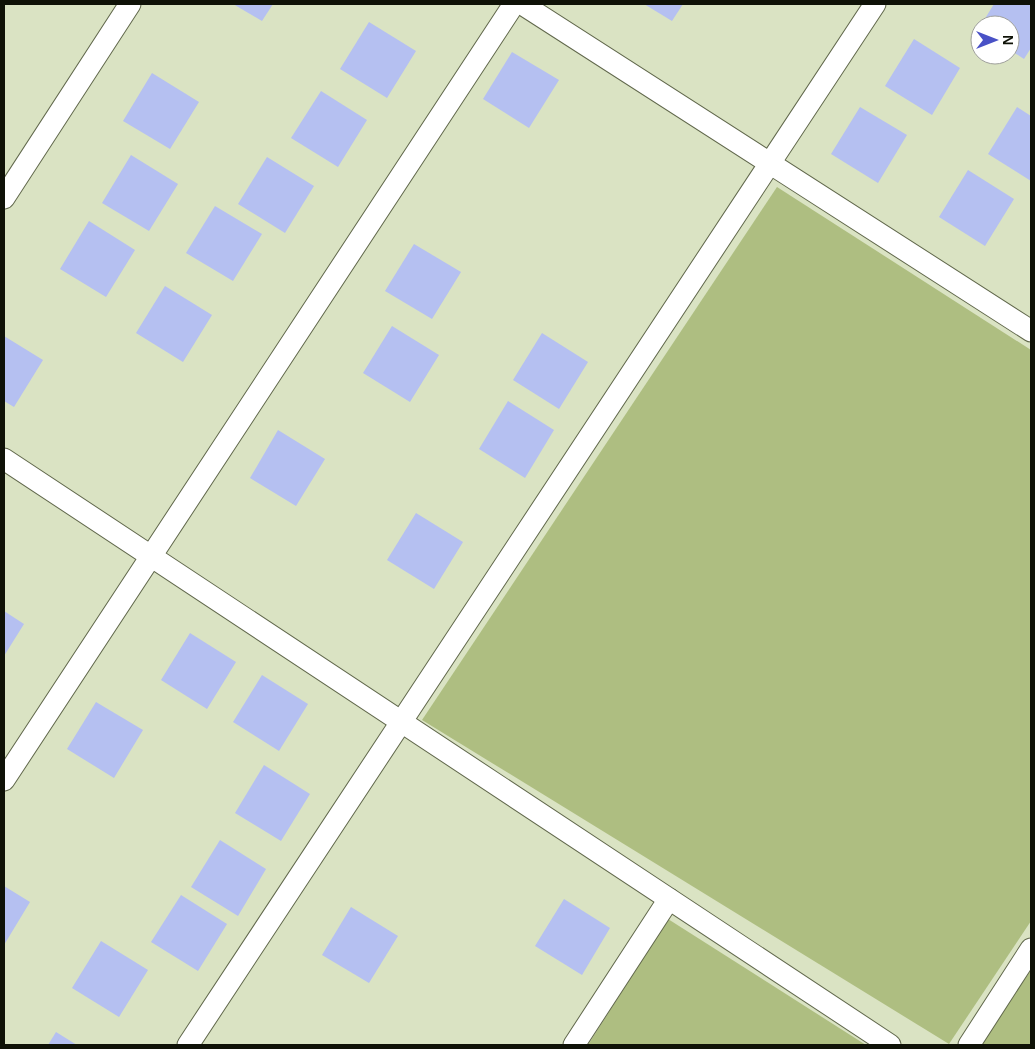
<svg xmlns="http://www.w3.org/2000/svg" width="1035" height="1049" viewBox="0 0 1035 1049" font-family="Helvetica,sans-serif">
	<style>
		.green { fill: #aebe81 }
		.building { fill: #b5c0f1 }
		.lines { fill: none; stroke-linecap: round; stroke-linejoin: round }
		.minor-casing { stroke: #61684c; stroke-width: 23 }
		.minor { stroke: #fff; stroke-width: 21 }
	</style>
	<rect width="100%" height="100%" fill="#dae3c3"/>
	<g class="green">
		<path d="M777,187L1031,350V921L949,1044L422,720Z"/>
		<path d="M668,919L866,1045H588Z"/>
		<path d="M1031,970V1045H981Z"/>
	</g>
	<g class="building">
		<path d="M233,4H273L262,21Z"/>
		<path d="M644,4H683L672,21Z"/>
		<path d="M994,4H1031V48L1024,59L1010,50V25H981Z"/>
		<path d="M369,22L416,51L387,98L340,69Z"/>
		<path d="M914,39L960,68L932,115L885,86Z"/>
		<path d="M512,52L559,80L529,128L483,99Z"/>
		<path d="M152,73L199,102L170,149L123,121Z"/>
		<path d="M321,91L367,120L338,167L291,138Z"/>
		<path d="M860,107L907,135L878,183L831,154Z"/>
		<path d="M1017,107L1031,116V181L988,154Z"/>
		<path d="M131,155L178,184L149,231L102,203Z"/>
		<path d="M267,157L314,186L285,233L238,204Z"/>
		<path d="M968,170L1014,199L985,246L939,217Z"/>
		<path d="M215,206L262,234L233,281L186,253Z"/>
		<path d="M89,221L135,250L106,297L60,269Z"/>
		<path d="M414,244L461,272L432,319L385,291Z"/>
		<path d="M165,286L212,315L183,362L136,333Z"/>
		<path d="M392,326L439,355L410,402L363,373Z"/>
		<path d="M542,333L588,362L559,409L513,380Z"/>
		<path d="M4,336L43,360L14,407L4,401Z"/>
		<path d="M508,401L554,430L525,478L479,449Z"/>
		<path d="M278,430L325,459L296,506L250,478Z"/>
		<path d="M416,513L463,542L434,589L387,560Z"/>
		<path d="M4,611L24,624L4,656Z"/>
		<path d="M190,633L236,662L207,709L161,680Z"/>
		<path d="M262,675L308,704L279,751L233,722Z"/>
		<path d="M96,702L143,730L114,778L67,749Z"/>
		<path d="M264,765L310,794L281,841L235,813Z"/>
		<path d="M220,840L266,869L238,916L191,887Z"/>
		<path d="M4,886L30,902L4,945Z"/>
		<path d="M181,895L227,924L198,971L151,942Z"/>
		<path d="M564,899L610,928L582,975L535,946Z"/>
		<path d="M351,907L398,936L369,983L322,955Z"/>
		<path d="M101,941L148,970L119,1017L72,988Z"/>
		<path d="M56,1032L77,1045H48Z"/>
	</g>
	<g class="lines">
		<g class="minor-casing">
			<g id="minor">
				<path d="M522,4L1031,331"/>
				<path d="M4,198L130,4"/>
				<path d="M4,459L890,1045"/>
				<path d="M4,780L514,4"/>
				<path d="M188,1045L875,4"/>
				<path d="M574,1045L669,899"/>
				<path d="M969,1045L1031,949"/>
			</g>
		</g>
		<use href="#minor" class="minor"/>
	</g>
	<rect width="1035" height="1049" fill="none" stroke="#0f1207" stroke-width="10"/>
	<g transform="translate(995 40) rotate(90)"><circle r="24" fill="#ffffff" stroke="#9fa09c"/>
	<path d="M0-4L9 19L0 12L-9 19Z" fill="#4951c6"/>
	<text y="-8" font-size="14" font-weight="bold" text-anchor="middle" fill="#0f1207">N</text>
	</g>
</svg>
